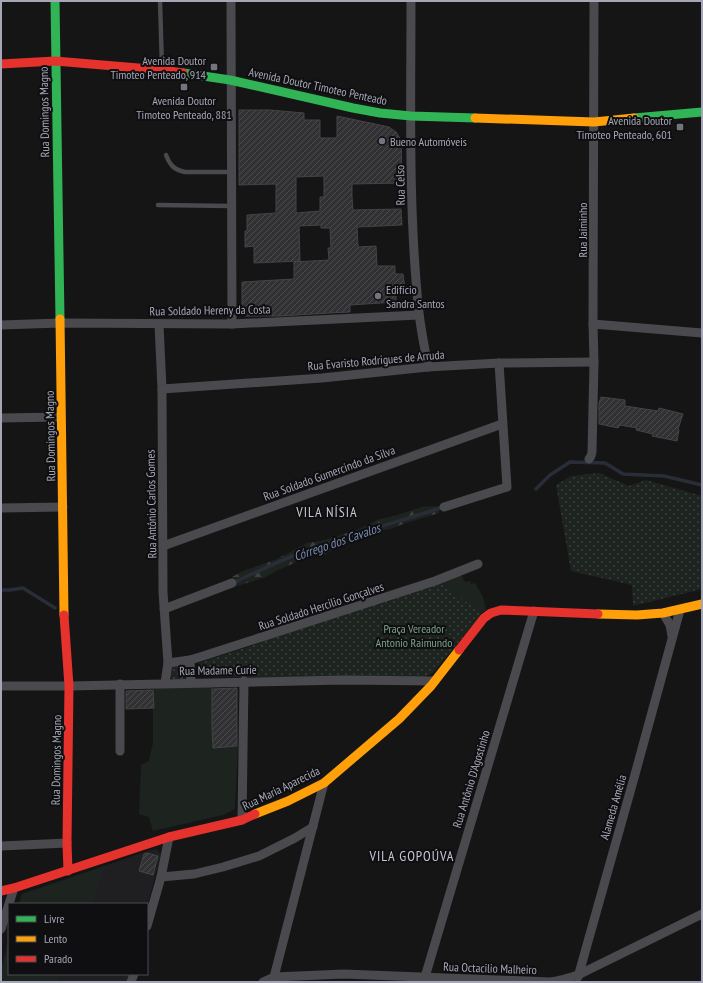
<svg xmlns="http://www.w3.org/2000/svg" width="703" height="983" viewBox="0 0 703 983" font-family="'PT Sans Narrow',sans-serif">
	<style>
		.built { fill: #1f1f21 }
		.grass { fill: #1d241f }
		.forest { fill: url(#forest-firs) }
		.park { fill: url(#park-dots) }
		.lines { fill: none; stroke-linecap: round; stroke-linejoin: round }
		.stream { stroke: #282d37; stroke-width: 3.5 }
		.building { fill: url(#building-hatch); stroke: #444448; fill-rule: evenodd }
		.lane { stroke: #49494e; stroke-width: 4.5 }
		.street { stroke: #49494e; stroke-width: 9 }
		.fast { stroke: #30b455; stroke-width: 9 }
		.slow { stroke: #ff9f0a; stroke-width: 9 }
		.jam { stroke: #e5322d; stroke-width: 9 }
		.poi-dot { fill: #73747e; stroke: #0f0f11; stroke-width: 1.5 }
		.labels { text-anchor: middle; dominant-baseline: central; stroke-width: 4; stroke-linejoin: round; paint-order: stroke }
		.poi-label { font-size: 12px; fill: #a5a7b6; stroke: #0f0f11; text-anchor: end }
		.street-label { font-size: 12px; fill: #a5a7b6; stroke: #0f0f11 }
		.park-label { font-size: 12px; fill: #7ca286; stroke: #0f0f11 }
		.water-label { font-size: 13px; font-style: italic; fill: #7b8db2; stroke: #0f0f11 }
		.quarter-label { font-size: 14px; letter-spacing: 1px; fill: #c6c7d2; stroke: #0f0f11 }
	</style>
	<defs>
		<pattern id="forest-firs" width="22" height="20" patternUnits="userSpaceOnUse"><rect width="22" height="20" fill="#1d241f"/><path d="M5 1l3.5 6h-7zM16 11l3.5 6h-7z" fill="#3b413d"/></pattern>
		<pattern id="park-dots" width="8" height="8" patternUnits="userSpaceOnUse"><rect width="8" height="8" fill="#1d241f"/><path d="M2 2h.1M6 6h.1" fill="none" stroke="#3b413d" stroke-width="1.8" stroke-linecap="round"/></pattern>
		<pattern id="building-hatch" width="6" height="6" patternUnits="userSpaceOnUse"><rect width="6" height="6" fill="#313133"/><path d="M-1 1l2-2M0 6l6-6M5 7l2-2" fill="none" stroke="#4c4c4e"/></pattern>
	</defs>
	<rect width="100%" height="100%" fill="#151515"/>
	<g class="built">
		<path d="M156,849L161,854L147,907V904H19L22,894L122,860L144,852Z"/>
		<path d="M9,940V974H130L128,982H1V967Z"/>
	</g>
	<g class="grass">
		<path d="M461,575L465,582L471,581V584L475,583L483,597L486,610L404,661L466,602L463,599L439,583Z"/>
		<path d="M212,682V727L213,747L238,746L235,809L223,815L153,831L149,817L139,814L141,765L149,761L153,743V689Z"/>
		<path d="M105,866L92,904H19L22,894Z"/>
		<path d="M9,939V974H59L57,982H1V973L8,948H6Z"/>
	</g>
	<path class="forest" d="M440,506L439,513L426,517L406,523L390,529L380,531L335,548L325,554L308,557L276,571L266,577L234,587L232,583V577L243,571L277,559L307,543L321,541L357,530L379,519L391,517L422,507Z"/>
	<g class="park">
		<path d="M599,473L629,486L646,480L702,496V589L633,606L632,585L571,571L556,485L571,476Z"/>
		<path d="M439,583L463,599L466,602H470L478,609L481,615L433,673L424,677H204L197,670L199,663L257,644L295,628Z"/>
		<path d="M185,665C188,668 187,666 187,671C187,673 187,676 187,677C184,682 172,682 170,676C170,674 171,669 171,667Z"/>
	</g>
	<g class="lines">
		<g class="stream">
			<path d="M536,489L550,475L570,462L605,463L623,474L664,476L702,485"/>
			<path d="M233,583C256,572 279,561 303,552C349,535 397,522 444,507"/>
			<path d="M1,590H10L23,588L55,608"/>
		</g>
	</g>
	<g class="building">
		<path d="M239,110H270L304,113V120H320V138H337V116L389,127L396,132L401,140L402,183L352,184V197L353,210L401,209L402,225L357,227L358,247L376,246L377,266H395V274H403L405,289L396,290V302L350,305V312L329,313L279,316H245L242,312V282L294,279V262L329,260L328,248H331L330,228H321V225L299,226L300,261L254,263V246L245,247V231H247V215L276,213V184L239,185ZM324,176V197H320V211L296,213V177Z"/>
		<path d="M601,397L625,400V406L658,411L659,408L683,414L678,429L679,430L677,441L652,436L653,434L636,430L637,428L620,425L618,428L599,424V403Z"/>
		<path d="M237,688V746L213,748L212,727V689Z"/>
		<path d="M153,690L154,708L126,709V691Z"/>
		<path d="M147,853L158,856L153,875L139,871L144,854Z"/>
	</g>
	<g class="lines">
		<g class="lane">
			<path d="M160,1L162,68"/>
			<path d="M166,155C170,165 174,170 185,172H231"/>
			<path d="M158,205L231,206"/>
		</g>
		<g class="street">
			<path d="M231,1L232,324"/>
			<path d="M411,1C411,104 408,210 419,313C421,331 425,349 428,367"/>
			<path d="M159,324L162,389L163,592L168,663L165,683"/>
			<path d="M593,324L702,333"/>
			<path d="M1,325L60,323L232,324L419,315"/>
			<path d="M162,389L322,378L428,367L499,363L594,362"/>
			<path d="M1,418L61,417"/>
			<path d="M589,459L591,456L592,452L594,362L593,324L594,1"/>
			<path d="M444,507L507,487L499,363"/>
			<path d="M1,508L63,507"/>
			<path d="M163,546L502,424"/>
			<path d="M164,609L232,583"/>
			<path d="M663,613L670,625L672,636"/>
			<path d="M190,660L191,683"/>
			<path d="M168,663L190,660L203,656L435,581L478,564"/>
			<path d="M120,684V751"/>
			<path d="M1,686H69L345,680L435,681"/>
			<path d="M242,820L244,681"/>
			<path d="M1,846L67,843"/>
			<path d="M161,877L194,874L223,867L259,856L295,838L313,827"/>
			<path d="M147,926L161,877L169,837"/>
			<path d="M1,929L14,888"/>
			<path d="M274,977L324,783"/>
			<path d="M425,977L534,611"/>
			<path d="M578,977L634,778L680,610"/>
			<path d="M131,982L134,974"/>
			<path d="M263,982L274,977L344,974L550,982C560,981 569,978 578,975L702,914"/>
		</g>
		<g class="fast">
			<path d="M55,1L60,319"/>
			<path d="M183,73L230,80L353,108L380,113L411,116L475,118"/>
			<path d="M634,118L702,112"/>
		</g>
		<g class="slow">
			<path d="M475,118L594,122L634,118"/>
			<path d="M60,319L64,615"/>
			<path d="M598,614L637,615L663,613L702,604"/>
			<path d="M255,814L288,801L324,783L399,719L431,686L459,650"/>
		</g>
		<g class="jam">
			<path d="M1,64L55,61L162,70L183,73"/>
			<path d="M64,615L69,686L67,843L68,871"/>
			<path d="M459,650L484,618L491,613L501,610L598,614"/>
			<path d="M1,891L14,888L169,837L242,820L255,814"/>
		</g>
	</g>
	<g class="poi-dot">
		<rect x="210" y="63" width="8" height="8" rx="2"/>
		<rect x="180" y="83" width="8" height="8" rx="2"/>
		<rect x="676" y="123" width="8" height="8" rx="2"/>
		<circle cx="382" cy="141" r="4"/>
		<circle cx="378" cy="296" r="4"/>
	</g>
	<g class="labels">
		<g class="poi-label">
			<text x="206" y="60">Avenida Doutor<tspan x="206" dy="14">Timoteo Penteado, 914</tspan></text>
			<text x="184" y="100" text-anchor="middle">Avenida Doutor<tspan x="184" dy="14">Timoteo Penteado, 881</tspan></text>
			<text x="672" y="120">Avenida Doutor<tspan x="672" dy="14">Timoteo Penteado, 601</tspan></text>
			<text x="390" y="141" text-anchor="start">Bueno Automóveis</text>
			<text x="386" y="289" text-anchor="start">Edifício<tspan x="386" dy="14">Sandra Santos</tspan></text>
		</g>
		<g class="street-label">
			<text transform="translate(318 86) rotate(12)">Avenida Doutor Timoteo Penteado</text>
			<text transform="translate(44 112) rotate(-91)">Rua Domingos Magno</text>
			<text transform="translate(400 185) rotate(-91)">Rua Celso</text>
			<text transform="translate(582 230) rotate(-90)">Rua Jaiminho</text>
			<text transform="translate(210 310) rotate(-1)">Rua Soldado Hereny da Costa</text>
			<text transform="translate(376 360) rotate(-5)">Rua Evaristo Rodrigues de Arruda</text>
			<text transform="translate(50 436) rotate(-91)">Rua Domingos Magno</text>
			<text transform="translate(329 473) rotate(-20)">Rua Soldado Gumercindo da Silva</text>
			<text transform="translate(151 504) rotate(-91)">Rua Antônio Carlos Gomes</text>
			<text transform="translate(321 606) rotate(-18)">Rua Soldado Hercilio Gonçalves</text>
			<text transform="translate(218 670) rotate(-1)">Rua Madame Curie</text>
			<text transform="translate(56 760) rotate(-89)">Rua Domingos Magno</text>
			<text transform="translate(471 779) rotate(-73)">Rua Antônio D'Agostinho</text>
			<text transform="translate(281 788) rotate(-26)">Rua Maria Aparecida</text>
			<text transform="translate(613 807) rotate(-74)">Alameda Amélia</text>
			<text transform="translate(490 968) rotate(2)">Rua Octacilio Malheiro</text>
		</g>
		<g class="park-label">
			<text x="414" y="628">Praça Vereador<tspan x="414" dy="14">Antonio Raimundo</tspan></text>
		</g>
		<g class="water-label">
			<text transform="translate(337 542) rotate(-19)">Córrego dos Cavalos</text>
		</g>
		<g class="quarter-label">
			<text x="327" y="512">VILA NÍSIA</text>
			<text x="412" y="856">VILA GOPOÚVA</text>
		</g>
	</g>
	<rect width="703" height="983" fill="none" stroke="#a5a7b6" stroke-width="4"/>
	<rect x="8" y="903" width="140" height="72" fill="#0f0f11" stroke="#4b4c53"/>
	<rect x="16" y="916" width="20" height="6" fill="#30b455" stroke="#4b4c53"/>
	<text x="44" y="923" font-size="12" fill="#a5a7b6">Livre</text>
	<rect x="16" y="936" width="20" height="6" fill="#ff9f0a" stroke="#4b4c53"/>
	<text x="44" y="943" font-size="12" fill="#a5a7b6">Lento</text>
	<rect x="16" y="956" width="20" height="6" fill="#e5322d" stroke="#4b4c53"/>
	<text x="44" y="963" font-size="12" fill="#a5a7b6">Parado</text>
</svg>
